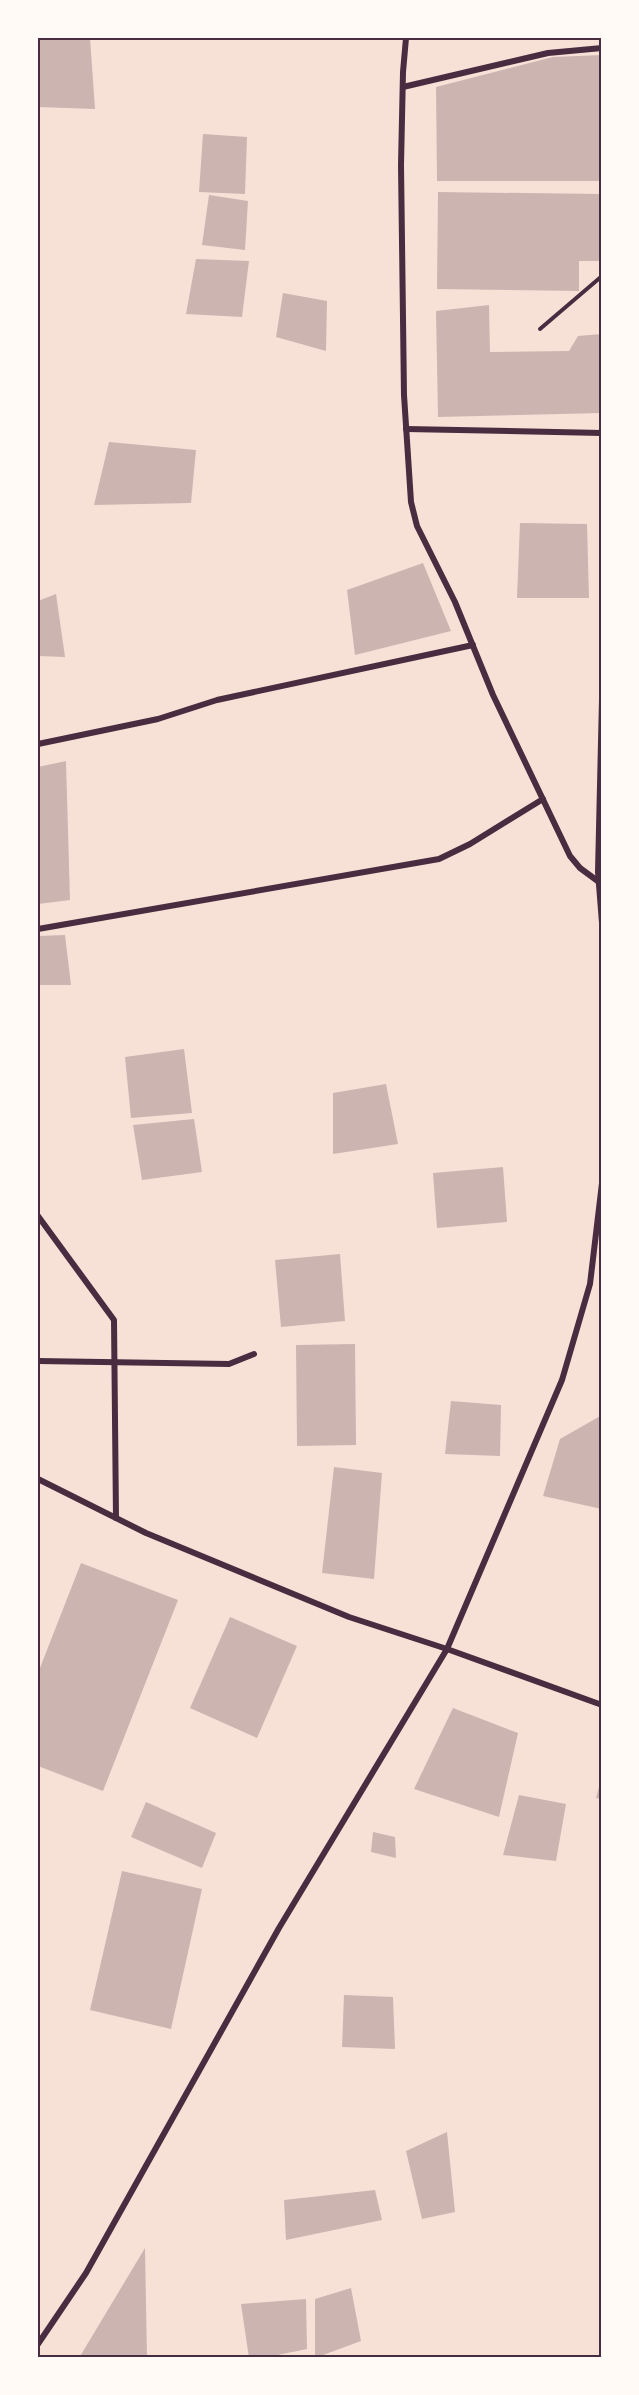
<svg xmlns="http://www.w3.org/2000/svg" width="639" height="2395" viewBox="0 0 639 2395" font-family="Manrope,sans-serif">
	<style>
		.building { fill: #ccb4b1 }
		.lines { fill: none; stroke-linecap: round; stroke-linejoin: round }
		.path { stroke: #4a2c40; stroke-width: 4 }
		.minor { stroke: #4a2c40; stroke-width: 6 }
		.neatline { fill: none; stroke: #4a2c40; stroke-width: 2 }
	</style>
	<rect width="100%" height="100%" fill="#f7e1d7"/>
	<g class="building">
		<path d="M38,38H90L95,109L38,107Z"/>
		<path d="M602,55V181H437L436,87L553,57Z"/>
		<path d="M203,134L247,137L245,194L199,192Z"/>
		<path d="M438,192L602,194V261H579V291L437,289Z"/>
		<path d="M209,195L248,201L245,250L202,245Z"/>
		<path d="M196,259L249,261L242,317L186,314Z"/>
		<path d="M283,293L327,301L326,351L276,337Z"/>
		<path d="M489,305L490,352L569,351L578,336L602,334V413L438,417L436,311Z"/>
		<path d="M109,442L196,450L191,503L94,505Z"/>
		<path d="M520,523L587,524L589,598H517Z"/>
		<path d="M423,563L451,631L355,655L347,590Z"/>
		<path d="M56,594L65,657L38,656V601Z"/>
		<path d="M66,761L70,900L38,904V767Z"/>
		<path d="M65,935L71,985H40L38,936Z"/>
		<path d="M184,1049L192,1113L131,1118L125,1057Z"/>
		<path d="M386,1084L398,1144L333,1154V1093Z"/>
		<path d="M194,1119L202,1172L142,1180L133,1125Z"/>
		<path d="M503,1167L507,1222L437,1228L433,1173Z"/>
		<path d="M340,1254L345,1321L281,1327L275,1260Z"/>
		<path d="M355,1344L356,1445L297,1446L296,1345Z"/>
		<path d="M451,1401L501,1405L500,1456L445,1454Z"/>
		<path d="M602,1415V1509L543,1496L560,1439Z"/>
		<path d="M334,1467L382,1473L374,1579L322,1573Z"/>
		<path d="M81,1563L178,1600L103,1791L38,1766V1673Z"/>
		<path d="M230,1617L297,1646L257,1738L190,1708Z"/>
		<path d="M453,1708L518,1733L499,1817L414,1789Z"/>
		<path d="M601,1780H602V1799L596,1798Z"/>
		<path d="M519,1795L566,1804L556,1861L503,1855Z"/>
		<path d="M146,1802L216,1833L202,1868L131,1837Z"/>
		<path d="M373,1832L395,1837L396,1858L371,1852Z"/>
		<path d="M122,1871L202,1889L171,2029L90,2010Z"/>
		<path d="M344,1995L393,1997L395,2049L342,2047Z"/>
		<path d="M447,2132L455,2212L422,2219L406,2151Z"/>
		<path d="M375,2190L382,2220L286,2240L284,2200Z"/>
		<path d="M145,2248L147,2358H79Z"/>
		<path d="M351,2288L361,2341L315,2358V2299Z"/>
		<path d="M306,2299L307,2349L263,2358H249L241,2304Z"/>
	</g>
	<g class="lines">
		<path class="path" d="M540,329L602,276"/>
		<g class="minor">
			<path d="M406,38L403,72L401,165L404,395L411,502L417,526L455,602L493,695L570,856L580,868L599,882"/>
			<path d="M403,87L548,53L602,48"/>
			<path d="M406,429L602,433"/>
			<path d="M602,699L598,872L602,923"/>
			<path d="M38,744L158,719L217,700L473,645"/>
			<path d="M38,929L439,859L470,844L543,799"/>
			<path d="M38,1216L114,1320L116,1518"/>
			<path d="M38,1361L229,1364L254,1354"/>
			<path d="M38,1479L146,1533L349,1617L447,1649L602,1705"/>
			<path d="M38,2344L86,2273L279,1928L447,1649L562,1380L590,1284L602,1183"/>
		</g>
	</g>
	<rect width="639" height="2395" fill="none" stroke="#fffaf5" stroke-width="78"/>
	<rect x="39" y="39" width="561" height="2317" class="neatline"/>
</svg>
